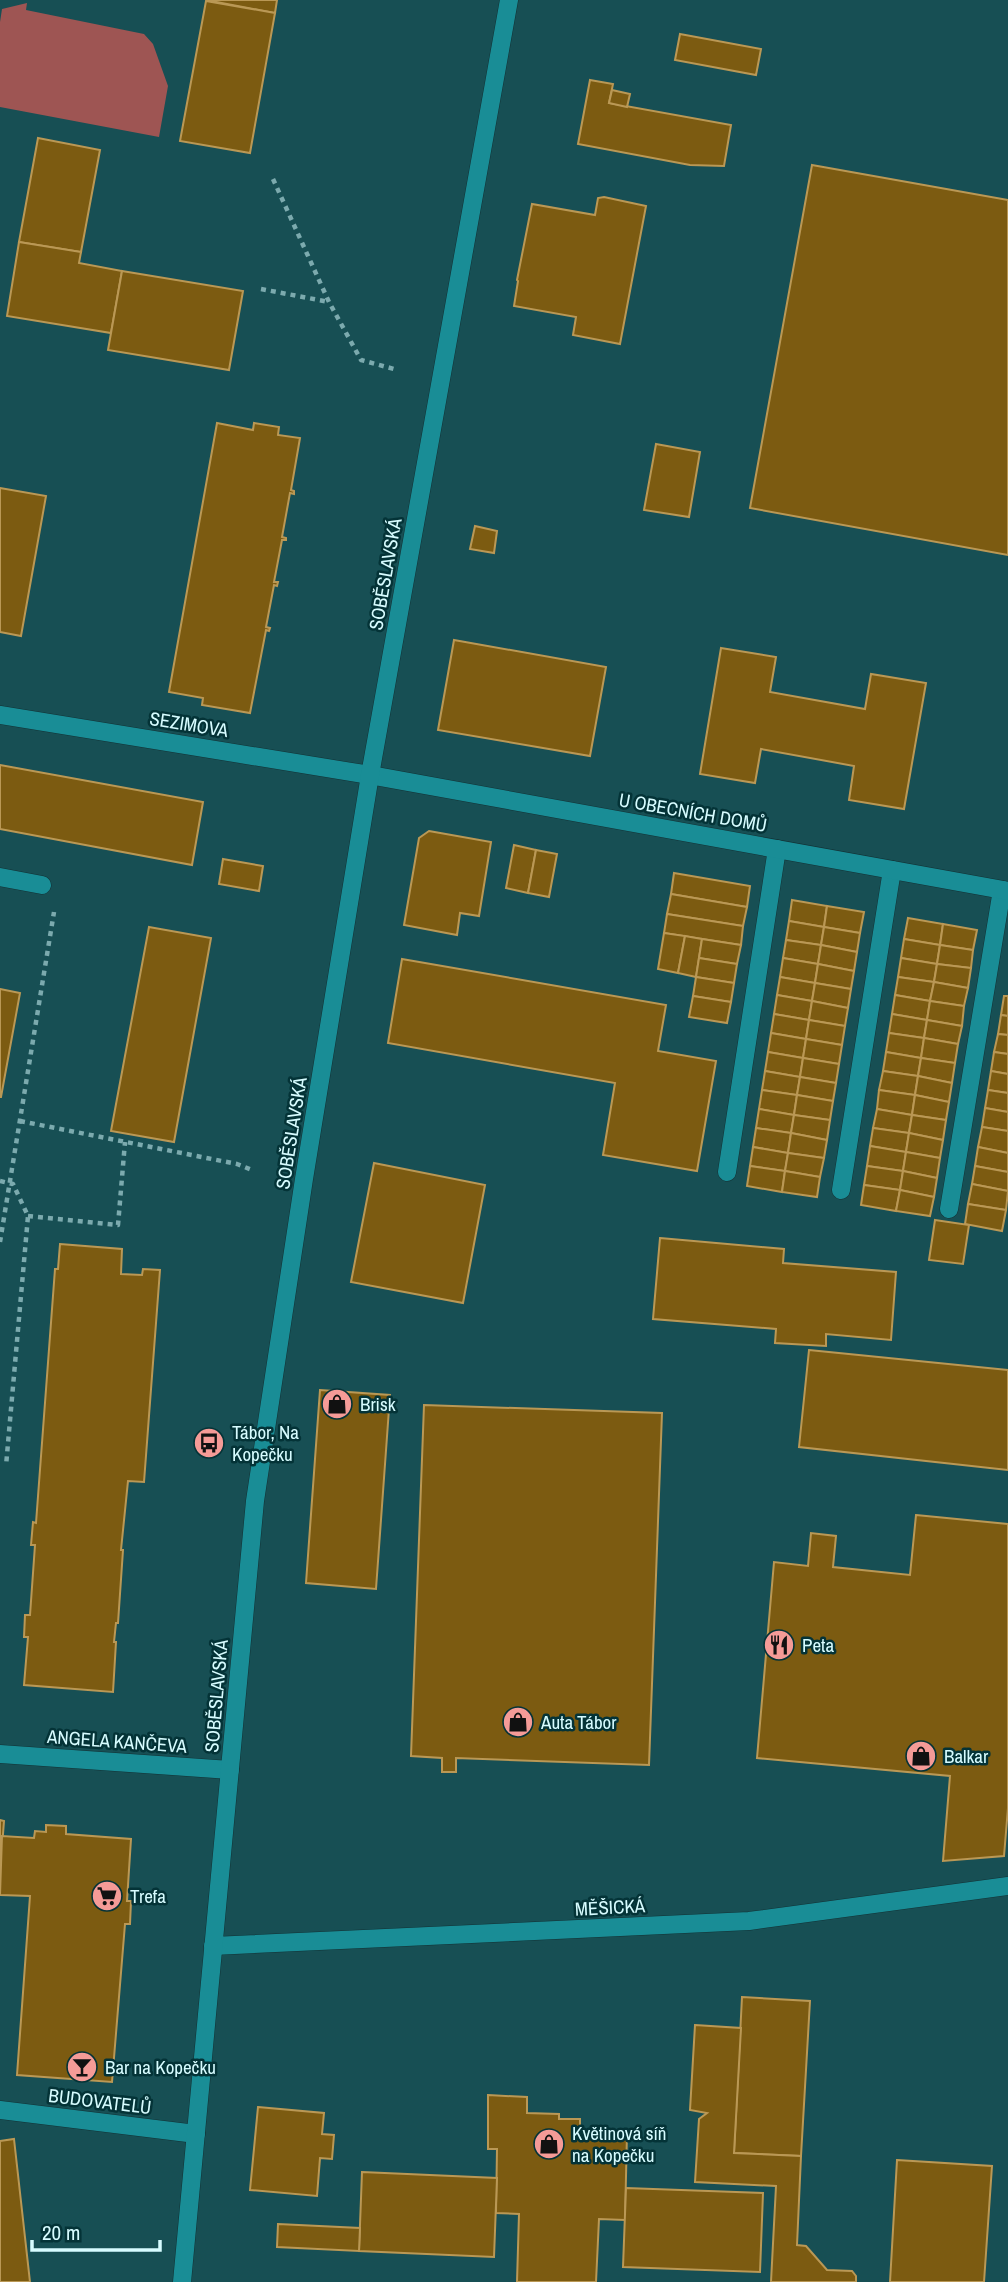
<svg xmlns="http://www.w3.org/2000/svg" width="1008" height="2282" viewBox="0 0 1008 2282" font-family="'Archivo Narrow',sans-serif">
	<style>
		.green { fill: #9e5553 }
		.building { fill: #7c5b11; stroke: #ba9855; stroke-width: 2 }
		.lines { fill: none; stroke-linecap: round; stroke-linejoin: round }
		.service-casing { stroke: #123235; stroke-width: 19 }
		.minor-casing { stroke: #123235; stroke-width: 19 }
		.secondary-casing { stroke: #123235; stroke-width: 19 }
		.path { stroke: #7caaae; stroke-width: 4.5; stroke-dasharray: 5 5; stroke-linecap: butt }
		.service { stroke: #198d96; stroke-width: 18 }
		.minor { stroke: #198d96; stroke-width: 18 }
		.secondary { stroke: #198d96; stroke-width: 18 }
		.labels { text-anchor: middle; dominant-baseline: central; stroke-width: 5; stroke-linejoin: round; paint-order: stroke }
		.street-label { font-size: 19px; fill: #d7fcff; stroke: #043337 }
		.poi-label { font-size: 19px; fill: #d7fcff; stroke: #043337; text-anchor: start }
	</style>
	<rect width="100%" height="100%" fill="#174f54"/>
	<path class="green" d="M27,3L26,10L144,34L153,44L168,86L159,137L0,107V22L2,9Z"/>
	<g class="building">
		<path d="M206,0H277L275,13Z"/>
		<path d="M206,1L275,13L250,153L180,141Z"/>
		<path d="M680,34L761,49L756,75L675,60Z"/>
		<path d="M590,80L613,84L609,103L731,125L724,166L690,165L578,144Z"/>
		<path d="M612,90L630,94L627,107L609,103Z"/>
		<path d="M38,138L100,150L81,252L19,242Z"/>
		<path d="M812,165L1008,200V555L750,508Z"/>
		<path d="M604,197L646,206L620,344L573,335L576,317L514,306L518,281L517,280L532,204L595,215L598,198Z"/>
		<path d="M19,242L81,252L79,263L122,271L111,333L7,316Z"/>
		<path d="M122,271L243,291L229,370L108,350Z"/>
		<path d="M217,423L253,430L254,423L279,427L278,435L300,438L291,490L294,491V494L290,493L282,537L286,538V540H282L274,582H278L277,586L274,585L266,627L270,628L269,631L266,630L250,713L202,705L203,698L169,692Z"/>
		<path d="M656,444L700,452L689,517L644,510Z"/>
		<path d="M0,488L46,496L21,636L0,632Z"/>
		<path d="M475,526L497,531L494,553L470,549Z"/>
		<path d="M454,640L606,667L590,756L438,730Z"/>
		<path d="M721,648L776,657L770,692L865,709L871,674L926,683L904,809L849,800L854,766L761,749L755,783L700,774Z"/>
		<path d="M0,765L203,802L192,865L0,829Z"/>
		<path d="M429,831L491,842L479,916L460,913L457,935L404,925L419,838Z"/>
		<path d="M514,845L536,850L528,893L506,888Z"/>
		<path d="M536,850L557,854L549,897L528,893Z"/>
		<path d="M223,859L263,866L259,891L219,884Z"/>
		<path d="M674,873L750,886L747,907L671,894Z"/>
		<path d="M671,894L747,907L743,926L667,914Z"/>
		<path d="M792,900L827,906L824,927L789,921Z"/>
		<path d="M827,906L864,912L860,933L824,927Z"/>
		<path d="M667,914L743,926L741,945L664,933Z"/>
		<path d="M908,918L943,924L940,945L904,939Z"/>
		<path d="M789,921L824,927L821,945L786,940Z"/>
		<path d="M943,924L977,930L973,950L940,945Z"/>
		<path d="M149,927L211,938L174,1142L111,1131Z"/>
		<path d="M824,927L860,933L857,952L821,945Z"/>
		<path d="M664,933L685,936L678,973L658,969Z"/>
		<path d="M685,936L702,939L696,977L678,973Z"/>
		<path d="M702,939L741,945L737,964L699,958Z"/>
		<path d="M904,939L940,945L937,964L901,958Z"/>
		<path d="M786,940L821,945L818,964L783,958Z"/>
		<path d="M821,945L857,952L854,971L818,964Z"/>
		<path d="M940,945L973,950L971,968L937,964Z"/>
		<path d="M699,958L737,964L734,983L696,977Z"/>
		<path d="M783,958L818,964L815,983L780,977Z"/>
		<path d="M901,958L937,964L934,982L898,977Z"/>
		<path d="M402,959L666,1005L658,1051L716,1061L697,1171L603,1155L615,1083L388,1043Z"/>
		<path d="M818,964L854,971L851,989L815,983Z"/>
		<path d="M937,964L971,968L968,988L934,982Z"/>
		<path d="M696,977L734,983L731,1002L693,996Z"/>
		<path d="M780,977L815,983L812,1001L777,995Z"/>
		<path d="M898,977L934,982L930,1001L895,995Z"/>
		<path d="M934,982L968,988L964,1006L930,1001Z"/>
		<path d="M815,983L851,989L848,1008L812,1001Z"/>
		<path d="M0,989L20,993L1,1097H0Z"/>
		<path d="M777,995L812,1001L809,1020L774,1014Z"/>
		<path d="M895,995L930,1001L927,1020L892,1014Z"/>
		<path d="M693,996L731,1002L727,1023L689,1017Z"/>
		<path d="M1004,996H1008V1016L1001,1015Z"/>
		<path d="M812,1001L848,1008L845,1026L809,1020Z"/>
		<path d="M930,1001L964,1006L962,1026L927,1020Z"/>
		<path d="M774,1014L809,1020L806,1039L771,1033Z"/>
		<path d="M892,1014L927,1020L924,1038L889,1033Z"/>
		<path d="M1001,1015L1008,1016V1035L998,1034Z"/>
		<path d="M809,1020L845,1026L842,1045L806,1039Z"/>
		<path d="M927,1020L962,1026L958,1044L924,1038Z"/>
		<path d="M771,1033L806,1039L803,1058L768,1052Z"/>
		<path d="M889,1033L924,1038L921,1058L886,1052Z"/>
		<path d="M998,1034L1008,1035V1054L994,1052Z"/>
		<path d="M924,1038L958,1044L955,1063L921,1058Z"/>
		<path d="M806,1039L842,1045L839,1064L803,1058Z"/>
		<path d="M768,1052L803,1058L800,1077L765,1071Z"/>
		<path d="M886,1052L921,1058L918,1076L883,1071Z"/>
		<path d="M994,1052L1008,1054V1074L991,1071Z"/>
		<path d="M803,1058L839,1064L836,1083L800,1077Z"/>
		<path d="M921,1058L955,1063L952,1083L918,1076Z"/>
		<path d="M765,1071L800,1077L797,1095L762,1090Z"/>
		<path d="M883,1071L918,1076L915,1095L879,1090Z"/>
		<path d="M991,1071L1008,1074V1093L988,1090Z"/>
		<path d="M918,1076L952,1083L949,1102L915,1095Z"/>
		<path d="M800,1077L836,1083L833,1101L797,1095Z"/>
		<path d="M762,1090L797,1095L794,1115L759,1109Z"/>
		<path d="M879,1090L915,1095L912,1115L877,1109Z"/>
		<path d="M988,1090L1008,1093V1112L985,1108Z"/>
		<path d="M797,1095L833,1101L830,1120L794,1115Z"/>
		<path d="M915,1095L949,1102L946,1120L912,1115Z"/>
		<path d="M985,1108L1008,1112V1131L982,1127Z"/>
		<path d="M759,1109L794,1115L791,1133L756,1128Z"/>
		<path d="M877,1109L912,1115L909,1133L873,1128Z"/>
		<path d="M794,1115L830,1120L827,1140L791,1133Z"/>
		<path d="M912,1115L946,1120L943,1140L909,1133Z"/>
		<path d="M982,1127L1008,1131V1153L978,1147Z"/>
		<path d="M756,1128L791,1133L788,1153L753,1147Z"/>
		<path d="M873,1128L909,1133L906,1152L870,1146Z"/>
		<path d="M791,1133L827,1140L824,1158L788,1153Z"/>
		<path d="M909,1133L943,1140L940,1158L906,1152Z"/>
		<path d="M870,1146L906,1152L903,1171L867,1166Z"/>
		<path d="M753,1147L788,1153L785,1171L750,1166Z"/>
		<path d="M978,1147L1008,1153V1172L975,1166Z"/>
		<path d="M906,1152L940,1158L937,1178L903,1171Z"/>
		<path d="M788,1153L824,1158L820,1177L785,1171Z"/>
		<path d="M374,1163L485,1185L463,1303L351,1282Z"/>
		<path d="M750,1166L785,1171L782,1192L747,1186Z"/>
		<path d="M867,1166L903,1171L900,1190L864,1185Z"/>
		<path d="M975,1166L1008,1172V1191L972,1184Z"/>
		<path d="M785,1171L820,1177L817,1197L782,1192Z"/>
		<path d="M903,1171L937,1178L934,1197L900,1190Z"/>
		<path d="M972,1184L1008,1191L1006,1210L968,1204Z"/>
		<path d="M864,1185L900,1190L896,1211L861,1205Z"/>
		<path d="M900,1190L934,1197L930,1216L896,1211Z"/>
		<path d="M968,1204L1006,1210L1002,1231L965,1224Z"/>
		<path d="M935,1220L969,1225L963,1264L929,1260Z"/>
		<path d="M660,1238L784,1249L783,1263L896,1272L891,1340L826,1334V1346L775,1343L776,1329L653,1319Z"/>
		<path d="M60,1244L122,1249L121,1274L142,1275L143,1269L160,1270L144,1482L128,1481L121,1550H123L118,1623H116L114,1642H116L113,1692L24,1685L28,1637H24L25,1615H30L35,1545H31L33,1522L36,1523L55,1269H58Z"/>
		<path d="M809,1350L1008,1370V1470L799,1447Z"/>
		<path d="M320,1390L390,1395L376,1589L306,1583Z"/>
		<path d="M424,1405L662,1413L649,1765L456,1758V1772H442V1758L411,1756Z"/>
		<path d="M916,1515L1008,1524V1808L1004,1856L943,1861L950,1776L757,1758L774,1562L808,1566L811,1533L836,1536L833,1567L910,1575Z"/>
		<path d="M0,1820L4,1821L0,1873Z"/>
		<path d="M46,1825L66,1826V1834L131,1839L127,1901H131L130,1924H125L112,2082L17,2075L30,1896L0,1895L2,1836L34,1838L35,1831L46,1832Z"/>
		<path d="M742,1997L810,2001L801,2156L734,2153Z"/>
		<path d="M695,2025L741,2028L734,2153L801,2156L797,2245L806,2246L827,2270L852,2271L856,2276V2282H771L776,2186L695,2182L699,2119L707,2113L690,2110Z"/>
		<path d="M488,2095L527,2097V2113L559,2114V2119H580V2131L627,2133L625,2220L599,2219L596,2282H517L519,2214L496,2213L497,2149H488Z"/>
		<path d="M258,2107L324,2113L322,2134L334,2135L332,2159L320,2158L317,2196L250,2190Z"/>
		<path d="M14,2139L30,2282H0V2141Z"/>
		<path d="M897,2160L992,2166L984,2282H890Z"/>
		<path d="M362,2172L497,2178L494,2257L359,2251Z"/>
		<path d="M626,2188L763,2193L760,2272L623,2267Z"/>
		<path d="M278,2224L360,2228L359,2251L277,2247Z"/>
	</g>
	<g class="lines">
		<g class="service-casing">
			<g id="service">
				<path d="M0,877L42,885"/>
				<path d="M727,1172L777,849"/>
				<path d="M841,1190L892,870"/>
				<path d="M949,1209L1002,890"/>
			</g>
		</g>
		<g class="minor-casing">
			<g id="minor">
				<path d="M0,715L370,775L1008,891"/>
				<path d="M0,1754L230,1770"/>
				<path d="M213,1946L749,1921L1008,1886"/>
				<path d="M0,2110L196,2134"/>
			</g>
		</g>
		<g class="secondary-casing">
			<path id="secondary" d="M182,2282L255,1501L304,1179L370,775L509,0"/>
		</g>
		<g class="path">
			<path d="M273,179L329,302L361,360L394,369"/>
			<path d="M261,289L329,302"/>
			<path d="M20,1121L237,1164L252,1170"/>
			<path d="M0,1181L13,1184L28,1216L6,1466"/>
			<path d="M28,1216L118,1225L125,1142"/>
			<path d="M0,1242L54,912"/>
		</g>
		<use href="#service" class="service"/>
		<use href="#minor" class="minor"/>
		<use href="#secondary" class="secondary"/>
	</g>
	<defs>
		<g id="shop-disc" transform="scale(1.575)"><circle r="9.5" fill="#f59b97" stroke="#043337"/><path d="M-5-2.5h2.3a2.7 3.5 0 0 1 5.4 0H5L5.5 6h-11ZM-1.5-2.5h3a1.5 2.3 0 0 0-3 0Z" fill="#111"/></g>
		<g id="bus-disc" transform="scale(1.575)"><circle r="9.5" fill="#f59b97" stroke="#043337"/><path d="M-5-6H5V4H4V6H2V4H-2V6H-4V4H-5ZM-3.5-4V0h7V-4ZM-3.5 1.2v1.5H-2V1.2ZM2 1.2v1.5H3.5V1.2Z" fill="#111"/></g>
		<g id="restaurant-disc" transform="scale(1.575)"><circle r="9.5" fill="#f59b97" stroke="#043337"/><path d="M-5-6h1v4h1v-4h1v4h1v-4h1v5L-1.5 .5V6h-2V.5L-5-1ZM5-6V6H3V1.5H1.5Q1.5-4 5-6Z" fill="#111"/></g>
		<g id="supermarket-disc" transform="scale(1.575)"><circle r="9.5" fill="#f59b97" stroke="#043337"/><path d="M-6-5.5h2.5l.6 2H6L4.5 2H-2.5L-4.4-4H-6ZM-1.5 3.2a1.3 1.3 0 1 0 .1 0ZM3 3.2a1.3 1.3 0 1 0 .1 0Z" fill="#111"/></g>
		<g id="bar-disc" transform="scale(1.575)"><circle r="9.5" fill="#f59b97" stroke="#043337"/><path d="M-6-5H6L.8 .8V4.5H3.5V6h-7V4.5H-.8V.8Z" fill="#111"/></g>
	</defs>
	<g fill-rule="evenodd">
		<use href="#shop-disc" x="337" y="1404"/>
		<use href="#bus-disc" x="209" y="1443"/>
		<use href="#restaurant-disc" x="779" y="1645"/>
		<use href="#shop-disc" x="518" y="1722"/>
		<use href="#shop-disc" x="921" y="1756"/>
		<use href="#supermarket-disc" x="107" y="1896"/>
		<use href="#bar-disc" x="82" y="2067"/>
		<use href="#shop-disc" x="549" y="2144"/>
	</g>
	<g class="labels">
		<g class="street-label">
			<text transform="translate(385 574) rotate(-80)">SOBĚSLAVSKÁ</text>
			<text transform="translate(189 724) rotate(9)">SEZIMOVA</text>
			<text transform="translate(693 812) rotate(10)">U OBECNÍCH DOMŮ</text>
			<text transform="translate(291 1133) rotate(-81)">SOBĚSLAVSKÁ</text>
			<text transform="translate(216 1696) rotate(-85)">SOBĚSLAVSKÁ</text>
			<text transform="translate(117 1741) rotate(4)">ANGELA KANČEVA</text>
			<text transform="translate(610 1907) rotate(-3)">MĚŠICKÁ</text>
			<text transform="translate(100 2101) rotate(7)">BUDOVATELŮ</text>
		</g>
		<g class="poi-label">
			<text x="360" y="1404">Brisk</text>
			<text x="232" y="1432">Tábor, Na<tspan x="232" dy="22">Kopečku</tspan></text>
			<text x="802" y="1645">Peta</text>
			<text x="541" y="1722">Auta Tábor</text>
			<text x="944" y="1756">Balkar</text>
			<text x="130" y="1896">Trefa</text>
			<text x="105" y="2067">Bar na Kopečku</text>
			<text x="572" y="2133">Květinová síň<tspan x="572" dy="22">na Kopečku</tspan></text>
		</g>
	</g>
	<path d="M32 2240v10h128v-10" fill="none" stroke="#d7fcff" stroke-width="3.5"/>
	<text x="42" y="2240" font-size="21" fill="#d7fcff" stroke="#043337" stroke-width="5" paint-order="stroke">20 m</text>
</svg>
